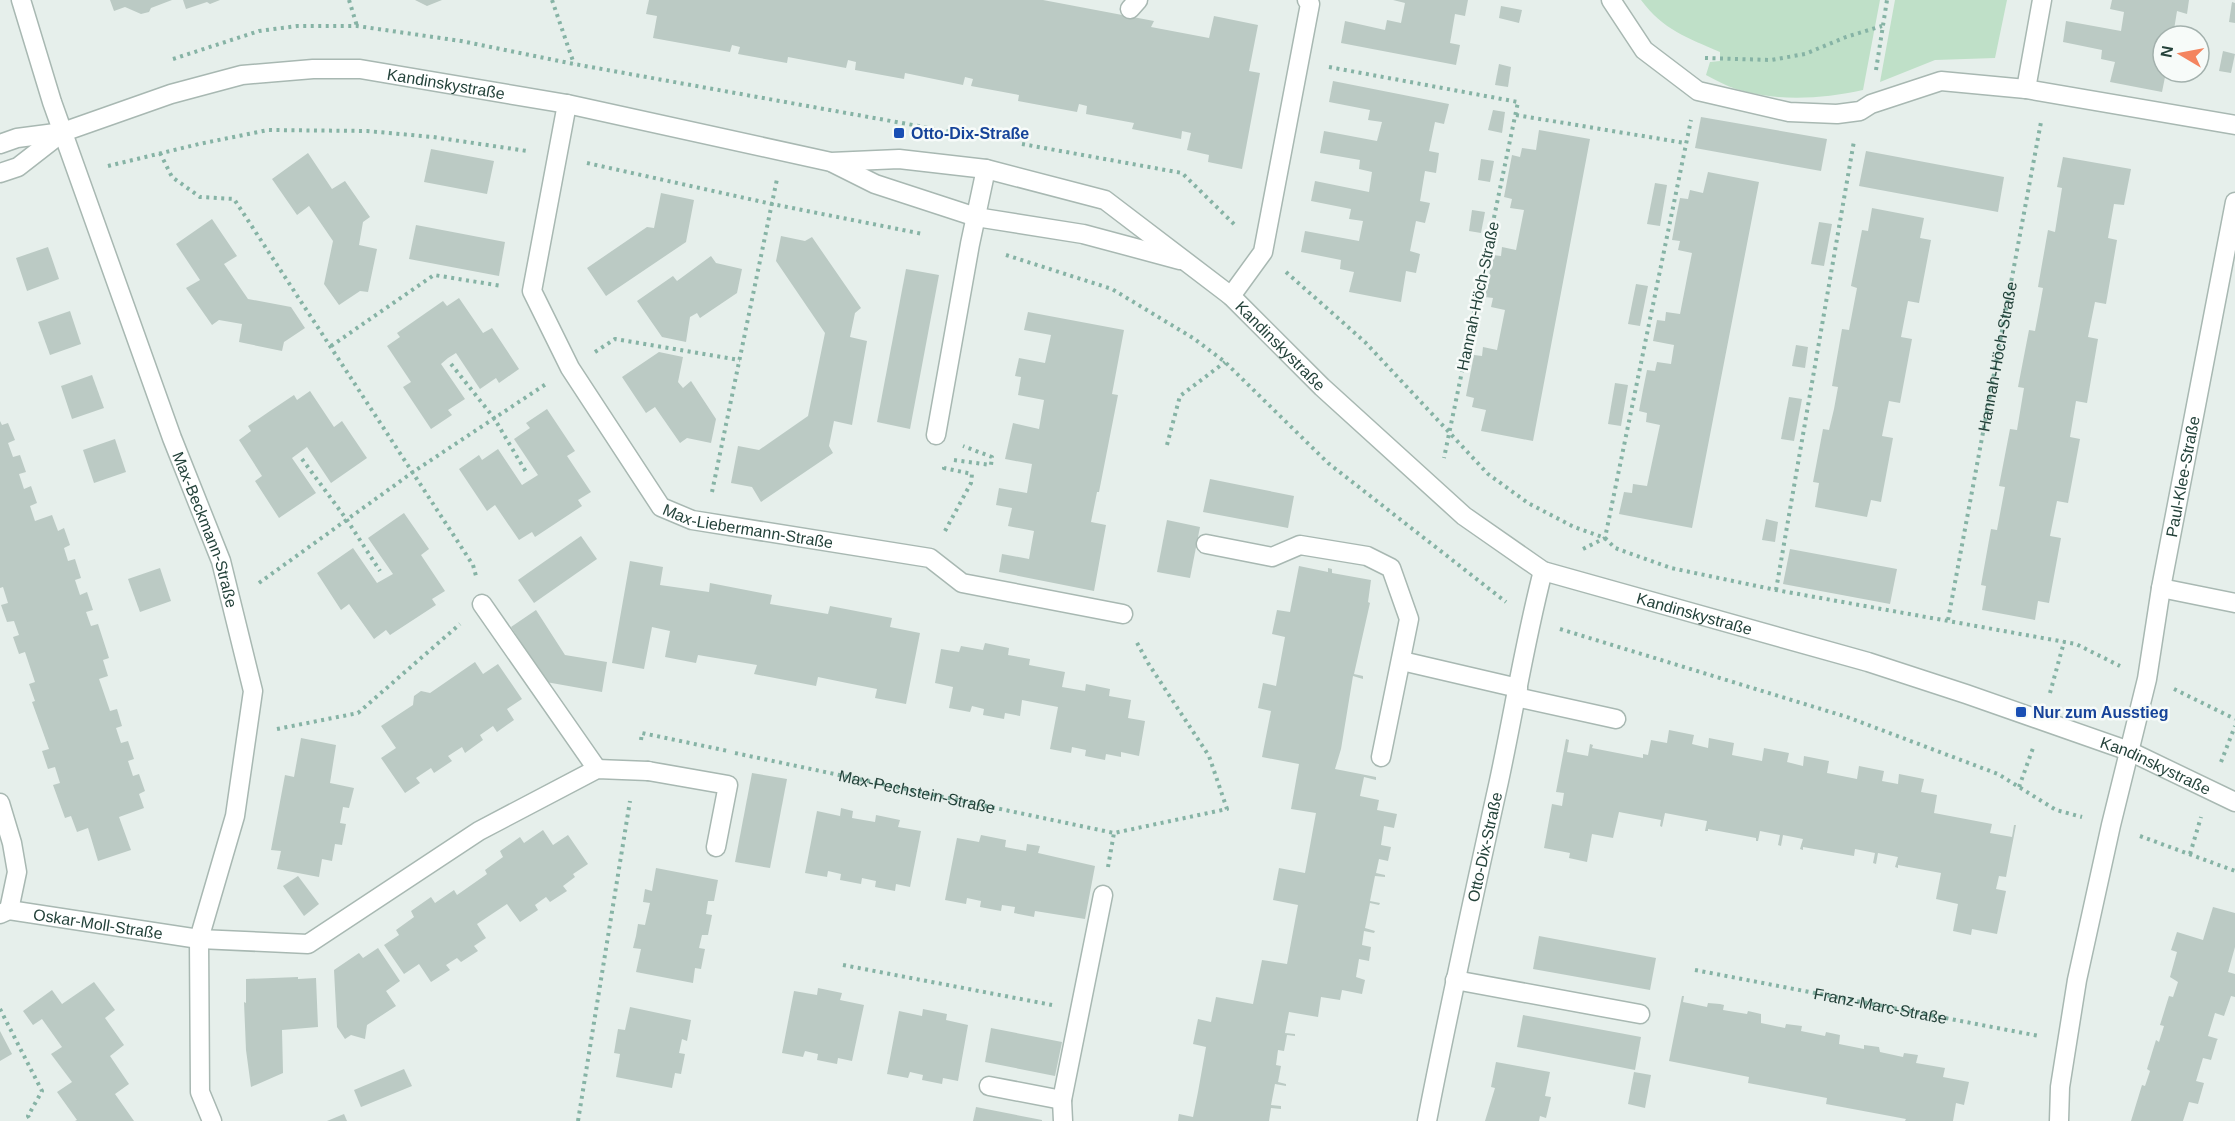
<svg xmlns="http://www.w3.org/2000/svg" width="2235" height="1121" viewBox="0 0 2235 1121" font-family="Arial,sans-serif">
	<style>
		.green { fill: #bfe0c8 }
		.building { fill: #bbcac4 }
		.lines { fill: none; stroke-linecap: round; stroke-linejoin: round }
		.service-casing { stroke: #a8b8b2; stroke-width: 21 }
		.minor-casing { stroke: #a8b8b2; stroke-width: 21 }
		.tertiary-casing { stroke: #a8b8b2; stroke-width: 21 }
		.path { stroke: #86b3a5; stroke-width: 4; stroke-dasharray: 3 4.5; stroke-linecap: butt }
		.service { stroke: #fff; stroke-width: 18 }
		.minor { stroke: #fff; stroke-width: 18 }
		.tertiary { stroke: #fff; stroke-width: 18 }
		.transit-dot { fill: #1a4fb4; stroke: #f7fbf9; stroke-width: 2 }
		.labels { text-anchor: middle; dominant-baseline: central; stroke-width: 5; stroke-linejoin: round; paint-order: stroke }
		.street-label { font-size: 16px; fill: #24423a; stroke: #f7fbf9 }
		.transit-label { font-size: 16px; font-weight: bold; fill: #164399; stroke: #f7fbf9; text-anchor: start }
	</style>
	<rect width="100%" height="100%" fill="#e6efeb"/>
	<g class="green">
		<path d="M1641,0H1880L1863,90C1821,99 1778,102 1736,89C1726,86 1716,80 1706,75L1710,62L1720,61V52C1688,38 1663,30 1641,0Z"/>
		<path d="M1895,0H2007L1995,58L1935,60L1880,82Z"/>
	</g>
	<g class="building">
		<path d="M110,0H172L151,8L149,12L141,14L125,7L114,11Z"/>
		<path d="M183,0H220L210,4L207,2L186,9Z"/>
		<path d="M415,0H442L427,6Z"/>
		<path d="M649,0H1043L1154,21L1151,27L1209,38L1214,16L1258,25L1249,71L1260,73L1242,169L1208,162L1209,155L1187,150L1191,133L1182,131L1181,139L1132,129L1134,123L1086,114L1087,106L1079,104L1077,112L1018,101L1019,95L971,86L973,79L965,77L963,85L905,73L904,79L855,70L856,62L848,60L846,68L788,57L787,63L738,54L740,47L732,45L730,52L653,38L657,16L646,14Z"/>
		<path d="M1393,0H1468L1465,16L1455,14L1450,43L1460,45L1456,65L1341,43L1345,21L1385,30L1387,20L1401,23L1405,3Z"/>
		<path d="M2112,0H2189L2187,14L2177,11L2173,36H2163V72H2166L2162,92L2110,82L2115,62L2101,59L2102,50L2063,42L2066,21L2121,31L2124,12L2110,9Z"/>
		<path d="M2232,2L2235,3V23L2229,22Z"/>
		<path d="M1501,6L1522,10L1519,23L1499,18Z"/>
		<path d="M2223,51L2235,54L2231,73L2219,71Z"/>
		<path d="M1499,64L1511,67L1508,87L1495,85Z"/>
		<path d="M1333,81L1449,104L1444,124L1435,122L1429,151L1439,153L1436,173L1425,171L1420,201L1430,203L1425,223L1416,221L1410,251L1420,254L1416,273L1406,271L1401,302L1349,292L1354,272L1340,269L1341,260L1301,252L1305,231L1359,241L1363,221L1349,219L1351,209L1311,201L1315,181L1369,192L1372,172L1359,169L1360,160L1320,153L1324,131L1377,141L1382,122L1368,120L1370,110L1329,102Z"/>
		<path d="M1493,110L1505,112L1502,133L1488,130Z"/>
		<path d="M1701,117L1827,139L1821,171L1695,148Z"/>
		<path d="M1539,130L1590,139L1533,441L1481,431L1486,410L1472,407L1474,398L1466,396L1474,355L1482,356L1483,347L1497,350L1505,310L1491,307L1493,298L1485,297L1493,255L1501,256L1502,247L1516,250L1524,210L1510,208L1512,199L1504,197L1512,155L1520,157L1522,148L1536,150Z"/>
		<path d="M431,149L494,161L487,194L424,182Z"/>
		<path d="M1866,151L2004,177L1998,212L1859,186Z"/>
		<path d="M308,153L332,189L345,181L370,217L363,222L359,245L377,249L368,292L360,291L339,305L324,284L333,241L309,206L297,215L272,179Z"/>
		<path d="M2063,157L2131,169L2124,205L2114,204L2108,238L2117,240L2106,304L2095,302L2088,337L2098,339L2087,403L2076,401L2070,437L2080,439L2068,503L2057,501L2050,536L2061,538L2049,603L2038,601L2035,620L1982,610L1986,586L1981,585L1991,529L1997,530L2005,487L1999,486L2010,429L2017,430L2024,388L2018,387L2029,330L2035,331L2039,310L2043,288L2038,287L2048,230L2055,232L2062,188L2057,187Z"/>
		<path d="M1481,159L1494,161L1490,182L1478,180Z"/>
		<path d="M1708,172L1759,182L1692,528L1619,514L1624,492L1632,493L1633,484L1647,486L1660,425L1646,422L1647,413L1639,411L1643,390L1647,370L1655,371L1657,362L1671,364L1674,345L1653,341L1657,320L1665,321L1666,312L1680,314L1688,273L1692,253L1678,250L1680,241L1672,240L1676,218L1680,198L1688,199L1690,190L1703,193Z"/>
		<path d="M1655,183L1667,185L1660,226L1647,224Z"/>
		<path d="M661,193L694,200L686,242L606,296L587,268L647,227L654,228Z"/>
		<path d="M1872,208L1924,218L1920,238L1931,240L1919,303L1908,301L1901,337L1912,339L1900,403L1889,401L1882,436L1893,438L1881,502L1871,500L1867,517L1815,507L1819,483L1813,482L1823,429L1829,430L1834,409L1838,387L1832,386L1842,329L1849,330L1857,288L1851,286L1862,230L1868,231Z"/>
		<path d="M1472,210L1485,212L1481,233L1469,231Z"/>
		<path d="M212,219L237,256L224,264L248,299L291,307L305,328L284,342L282,351L239,342L242,324L219,320L212,325L186,288L200,280L176,244Z"/>
		<path d="M1819,222L1832,224L1824,266L1811,264Z"/>
		<path d="M416,225L505,242L499,276L409,259Z"/>
		<path d="M781,236L805,241L812,237L861,308L855,313L850,337L867,341L852,425L834,421L829,446L833,453L761,502L752,487L731,483L738,446L759,450L808,416L825,333L776,261Z"/>
		<path d="M48,247L59,279L27,291L16,258Z"/>
		<path d="M711,256L716,263L742,269L737,293L700,318L697,313L690,317L686,342L662,337L637,301L673,276L677,281Z"/>
		<path d="M906,269L939,275L910,429L877,422Z"/>
		<path d="M1636,284L1648,286L1640,326L1628,324Z"/>
		<path d="M459,298L483,333L492,328L519,369L499,383L496,378L480,389L456,353L448,358L441,364L465,399L448,410L452,415L431,429L403,387L411,382L387,346L400,337L397,333L443,301L447,306Z"/>
		<path d="M70,311L81,344L50,355L38,322Z"/>
		<path d="M1028,312L1124,330L1112,394L1118,395L1099,492H1097L1091,522L1106,525L1094,591L999,572L1002,554L1029,559L1034,531L1008,526L1012,508L996,505L999,488L1027,493L1032,464L1005,459L1013,423L1039,429L1044,400L1018,395L1021,377L1015,376L1019,358L1045,363L1051,335L1024,330Z"/>
		<path d="M1796,345L1808,347L1805,368L1792,366Z"/>
		<path d="M659,352L683,357L678,382L683,388L691,381L716,419L711,443L687,438L680,443L655,407L646,413L622,377Z"/>
		<path d="M92,375L104,408L72,419L61,386Z"/>
		<path d="M1615,383L1628,385L1621,426L1608,424Z"/>
		<path d="M310,391L334,427L342,421L367,458L331,483L307,447L292,458L316,493L279,518L255,481L262,476L239,440L251,431L248,426L270,411L294,395L297,400Z"/>
		<path d="M1789,397L1802,399L1794,441L1781,439Z"/>
		<path d="M547,409L575,451L567,456L591,492L578,500L582,506L535,537L532,532L519,540L495,505L487,511L459,469L479,455L482,460L498,449L522,485L538,475L514,439L530,428L526,423Z"/>
		<path d="M0,421L2,425L8,423L15,440L8,443L13,457L20,455L26,472L19,474L24,489L31,486L37,503L30,506L35,521L52,515L58,531L64,528L70,545L64,548L68,561L75,559L81,578L75,580L80,595L87,592L93,610L86,612L91,626L98,624L109,658L103,660L108,676L99,679L110,711L117,709L122,726L116,728L121,743L128,741L134,759L128,761L133,776L139,774L145,791L139,794L144,808L119,817L131,850L98,861L88,828L77,832L71,816L65,818L53,785L60,783L55,767L48,769L42,751L49,749L32,702L35,701L29,684L35,682L25,652L19,654L13,637L19,635L14,621L7,622L1,605L8,603L3,587L0,588Z"/>
		<path d="M115,439L126,472L94,483L83,450Z"/>
		<path d="M1210,479L1294,496L1288,528L1203,512Z"/>
		<path d="M404,513L429,549L421,555L445,591L432,599L436,605L390,635L386,630L374,639L349,604L341,610L317,573L353,548L377,583L393,574L368,538Z"/>
		<path d="M1766,519L1778,522L1775,542L1762,540Z"/>
		<path d="M1167,520L1200,527L1190,578L1157,572Z"/>
		<path d="M581,536L597,559L534,603L518,580Z"/>
		<path d="M1790,549L1897,569L1890,604L1783,584Z"/>
		<path d="M630,561L663,567L660,585L709,592L710,583L772,595L770,604L828,614L830,606L892,618L890,627L920,633L906,704L875,698L877,689L847,683L818,677L816,686L754,674L757,665L698,655L696,663L665,657L670,631L652,627L644,669L612,663Z"/>
		<path d="M1299,566L1328,572V568L1332,569V573L1371,580L1368,602L1370,603L1354,674L1363,676V679L1353,676L1341,749L1335,769L1376,777V780L1364,777L1360,796L1379,800L1377,810L1397,814L1394,828L1384,826L1381,845L1391,847L1388,861L1379,859L1376,873L1385,875V877L1375,876L1370,901L1380,903L1379,905L1370,903L1365,928L1375,931L1374,933L1364,931L1362,945L1371,947L1369,961L1359,959L1356,977L1365,980L1362,994L1342,990L1340,1000L1321,997L1318,1017L1289,1012L1285,1033L1295,1034V1036L1287,1035L1284,1051L1278,1050L1276,1065L1281,1066L1278,1082L1286,1084V1086L1275,1084L1271,1105L1281,1106V1109L1271,1108L1269,1121H1178L1179,1114L1193,1117L1198,1092L1206,1047L1193,1044L1198,1019L1211,1022L1216,997L1253,1004L1262,960L1287,964L1298,905L1273,900L1279,868L1305,873L1316,813L1291,809L1299,764L1262,757L1271,711L1258,708L1263,683L1276,686L1285,637L1272,634L1277,610L1290,612Z"/>
		<path d="M160,568L171,601L140,612L128,579Z"/>
		<path d="M536,610L565,655L607,662L602,692L546,682L511,627Z"/>
		<path d="M985,643L1009,648L1008,655L1030,659L1029,665L1065,672L1062,687L1085,691L1086,684L1110,689L1109,696L1131,700L1128,718L1145,721L1139,756L1121,752V757L1106,754L1105,760L1085,756L1086,750L1072,747L1071,753L1050,749L1058,707L1022,700L1020,716L1005,713L1004,719L983,715L984,709L972,706L970,712L949,708L953,687L935,683L941,649L959,652L961,646L983,650Z"/>
		<path d="M475,662L483,674L498,664L522,699L507,709L514,720L497,732L493,726L480,735L483,740L465,753L462,747L448,756L452,761L434,773L431,768L416,778L420,783L405,793L381,758L396,748L381,726L413,705L414,696L421,691L430,693Z"/>
		<path d="M1669,730L1694,735L1692,744L1708,748L1709,738L1734,743L1732,755L1762,761L1764,748L1789,753L1787,762L1803,766L1804,756L1829,761L1827,773L1857,779L1859,766L1884,771L1882,781L1898,784L1899,774L1924,779L1921,792L1937,795L1934,813L1992,824L1990,833L2012,837L2014,825H2016L2006,877L1999,876L1996,889L2006,891L1997,934L1972,929L1971,935L1953,931L1958,904L1936,899L1941,873L1898,865V868L1895,867L1898,857L1878,853L1876,864L1873,863L1875,853L1855,849L1854,856L1803,847V850L1800,849L1803,839L1783,835L1781,846L1778,845L1780,835L1760,831L1758,841H1756V838L1708,829V831H1705L1707,821L1665,813L1662,827L1660,826L1661,820L1619,812L1613,838L1592,834L1587,862L1569,858L1570,853L1544,848L1552,804L1562,806L1564,793L1556,792L1566,739L1569,740L1567,752L1588,756L1590,744L1593,745L1592,748L1643,758V754L1648,755L1651,740L1667,743Z"/>
		<path d="M301,738L336,745L330,783L354,788L349,808L343,807L340,823L346,824L342,845L335,844L332,861L322,859L319,877L277,869L281,851L271,850L285,775L294,777Z"/>
		<path d="M752,773L787,779L770,868L735,862Z"/>
		<path d="M841,808L853,811L852,818L875,822L876,815L900,820L898,827L921,831L910,887L896,884L895,891L875,887L876,881L862,878L861,884L840,880L841,874L828,871L827,877L805,873L817,811L840,816Z"/>
		<path d="M543,830L553,845L568,835L588,864L573,874L575,877L563,886L567,891L550,902L546,897L535,905L538,910L520,922L507,904L477,924L486,938L474,946L478,951L461,962L457,958L446,965L450,970L431,982L419,964L404,974L384,945L399,935L396,930L414,917L411,911L431,897L435,903L454,890L457,895L487,874L485,870L503,857L500,851L520,837L524,843Z"/>
		<path d="M981,835L1006,840L1005,847L1026,851L1027,844L1040,846L1038,853L1095,866L1085,919L1035,911L1034,917L1014,913L1015,907L1002,905L1001,911L980,907L981,901L967,898L966,904L945,900L957,838L979,842Z"/>
		<path d="M656,868L718,880L714,901H708L706,914L712,915L708,935H702L699,948L705,949L701,969L695,968L693,983L636,972L641,949L633,948L636,936L638,924L645,925L650,903L643,902L645,889L652,891Z"/>
		<path d="M298,876L319,904L304,916L283,886Z"/>
		<path d="M2213,907L2235,913V947L2228,972L2235,974V997L2231,996L2224,1016L2215,1013L2208,1036L2218,1039L2217,1040L2211,1060L2203,1058L2196,1081L2204,1083L2198,1104L2189,1102L2183,1121H2131L2142,1085L2145,1086L2150,1071L2147,1069L2156,1040L2159,1042L2164,1026L2160,1025L2169,996L2173,997L2178,982L2170,977L2177,952L2171,950L2177,932L2203,940Z"/>
		<path d="M1539,936L1656,958L1650,990L1533,969Z"/>
		<path d="M378,948L400,981L386,991L396,1006L367,1025L365,1039L351,1035L345,1039L337,1027L334,970L359,953L363,958Z"/>
		<path d="M298,977V979L316,978L318,1027L282,1030L283,1073L251,1087L246,1050L244,1002L246,1003V979Z"/>
		<path d="M94,982L115,1010L105,1018L124,1045L110,1056L129,1084L115,1094L134,1121H75L77,1120L57,1092L72,1082L51,1054L62,1047L42,1019L33,1025L23,1011L52,990L62,1004Z"/>
		<path d="M818,988L842,993L840,1000L864,1005L852,1061L838,1058L837,1064L817,1060L818,1054L805,1051L803,1057L782,1053L794,991L817,995Z"/>
		<path d="M1682,996H1684L1683,1002L1707,1007L1708,1003L1720,1004L1724,1005L1723,1010L1747,1014L1748,1011L1761,1014V1023L1785,1028L1786,1024L1802,1026L1801,1031L1825,1036L1826,1032L1840,1035L1839,1044L1864,1049V1045L1879,1047L1880,1052L1903,1057L1904,1053L1918,1055L1916,1063L1945,1068L1943,1077L1969,1082L1964,1105L1956,1103L1953,1121H1905L1906,1119L1826,1104L1827,1098L1748,1083L1749,1077L1669,1061Z"/>
		<path d="M630,1007L691,1020L687,1041L682,1039L679,1053L685,1054L681,1074L675,1073L672,1088L616,1077L620,1054L614,1053L618,1029L625,1030Z"/>
		<path d="M923,1009L947,1014L946,1020L968,1025L958,1081L943,1078L942,1084L922,1080L923,1075L910,1072L908,1078L887,1074L899,1011L922,1016Z"/>
		<path d="M1523,1015L1641,1037L1635,1070L1517,1047Z"/>
		<path d="M991,1028L1062,1042L1055,1076L985,1062Z"/>
		<path d="M0,1031L12,1054L0,1061Z"/>
		<path d="M1496,1062L1550,1072L1545,1096L1551,1097L1546,1118L1540,1116L1539,1121H1485L1495,1088L1491,1087Z"/>
		<path d="M404,1069L412,1086L361,1107L354,1090Z"/>
		<path d="M1634,1072L1651,1075L1645,1108L1628,1104Z"/>
		<path d="M976,1107L1042,1120V1121H973Z"/>
		<path d="M344,1114L347,1121H327Z"/>
	</g>
	<g class="lines">
		<g class="service-casing">
			<g id="service">
				<path d="M1130,9L1138,0"/>
				<path d="M1231,296L1263,252L1310,4L1307,0"/>
				<path d="M936,435L970,244L986,169"/>
				<path d="M1206,544L1272,557L1300,545L1367,556L1391,568L1409,619L1381,757"/>
				<path d="M2161,588L2235,603"/>
				<path d="M1402,661L1518,688"/>
				<path d="M1516,697L1616,719"/>
				<path d="M648,771L728,785L716,847"/>
				<path d="M1455,980L1640,1014"/>
				<path d="M989,1086L1062,1100"/>
			</g>
		</g>
		<g class="minor-casing">
			<g id="minor">
				<path id="s4" d="M21,0L52,102L172,438L221,561L253,691L235,816L199,939L200,1092L212,1121"/>
				<path d="M1611,0L1644,50L1698,91L1789,112L1837,114L1860,111L1871,104L1941,81L2026,89L2235,125"/>
				<path d="M2026,89L2042,0"/>
				<path id="s5" d="M567,104L532,291L570,368L661,507L692,520L930,558L962,583L1123,614"/>
				<path d="M482,604L597,769"/>
				<path d="M0,803L12,843L17,872L9,910"/>
				<path id="s6" d="M0,914L9,910L199,939L308,944L479,831L597,769L648,771"/>
				<path d="M1063,1121L1062,1100L1103,895"/>
				<path id="s7" d="M1427,1121C1449,1007 1474,894 1499,781C1514,711 1525,640 1543,571"/>
				<path id="s8" d="M2059,1121L2060,1087L2077,980L2111,825L2147,679L2161,588L2235,202"/>
			</g>
		</g>
		<g class="tertiary-casing">
			<g id="tertiary">
				<path id="s9" d="M0,144L17,138L63,132L171,94L242,75L313,69H360L567,104L831,162L899,159L986,169L1105,200L1231,296L1322,387L1464,516L1543,571L1868,662L1966,694L2129,751L2235,802"/>
				<path d="M833,163L875,184L976,217L1083,234L1180,260"/>
				<path d="M0,173L18,167L63,132"/>
			</g>
		</g>
		<g class="path">
			<path d="M349,0L357,26"/>
			<path d="M552,0L574,64"/>
			<path d="M1705,58L1771,60L1805,54L1846,37L1882,26"/>
			<path d="M173,59L259,31L297,26H357L461,41L574,64L952,132"/>
			<path d="M1329,67L1518,102L1444,458"/>
			<path d="M1876,70L1887,0"/>
			<path d="M1516,115L1685,143"/>
			<path d="M1022,144L1182,173L1236,226"/>
			<path d="M160,153L172,177L200,197L234,199L473,565L476,576"/>
			<path d="M587,163L772,204L923,234"/>
			<path d="M108,166L199,144L268,130L367,131L433,137L527,151"/>
			<path d="M1006,255L1112,289L1193,338L1225,362L1328,463L1506,602"/>
			<path d="M1286,272L1365,342L1488,474L1528,503L1574,527L1605,538L1615,548L1671,568L1776,590L2076,644L2120,666"/>
			<path d="M331,346L434,275L502,286"/>
			<path d="M595,352L615,339L740,360"/>
			<path d="M451,364L494,418L526,472"/>
			<path d="M1167,445L1180,396L1225,362"/>
			<path d="M302,459L347,520L380,571"/>
			<path d="M954,460L991,465L992,457L963,446"/>
			<path d="M712,492L777,179"/>
			<path d="M945,531L971,483L972,474L944,468L945,464"/>
			<path d="M1583,549L1605,538L1691,120"/>
			<path d="M259,583L413,472L546,384"/>
			<path d="M1776,590L1854,141"/>
			<path id="s1" d="M1948,620L2041,122"/>
			<path d="M1560,629L1847,717L1998,774L2056,810L2082,817"/>
			<path d="M2174,689L2235,719"/>
			<path d="M2050,693L2064,642"/>
			<path d="M277,729L358,713L460,624"/>
			<path d="M641,740L642,733L728,751"/>
			<path id="s2" d="M735,753L1114,833L1227,809L1209,756L1148,663L1135,639"/>
			<path d="M2221,762L2235,726"/>
			<path d="M2019,787L2033,748"/>
			<path d="M2140,836L2235,871"/>
			<path d="M2190,854L2201,817"/>
			<path d="M1108,867L1114,833"/>
			<path d="M843,965L1052,1005"/>
			<path id="s3" d="M1695,970L2039,1036"/>
			<path d="M0,1009L42,1091L28,1116L31,1121"/>
			<path d="M578,1121L630,801"/>
		</g>
		<use href="#service" class="service"/>
		<use href="#minor" class="minor"/>
		<use href="#tertiary" class="tertiary"/>
	</g>
	<g class="transit-dot">
		<rect x="893" y="127" width="12" height="12" rx="3"/>
		<rect x="2015" y="706" width="12" height="12" rx="3"/>
	</g>
	<g class="labels">
		<g class="street-label">
			<text stroke="none"><textPath href="#s9" startOffset="458">Kandinskystraße</textPath></text>
			<text transform="translate(1478 296) rotate(-78)">Hannah-Höch-Straße</text>
			<text stroke="none"><textPath href="#s9" startOffset="1358">Kandinskystraße</textPath></text>
			<text stroke="none"><textPath href="#s1" startOffset="268">Hannah-Höch-Straße</textPath></text>
			<text stroke="none"><textPath href="#s8" startOffset="657">Paul-Klee-Straße</textPath></text>
			<text stroke="none"><textPath href="#s5" startOffset="532">Max-Liebermann-Straße</textPath></text>
			<text stroke="none"><textPath href="#s4" startOffset="561">Max-Beckmann-Straße</textPath></text>
			<text stroke="none"><textPath href="#s9" startOffset="1862">Kandinskystraße</textPath></text>
			<text stroke="none"><textPath href="#s9" startOffset="2348">Kandinskystraße</textPath></text>
			<text stroke="none"><textPath href="#s2" startOffset="186">Max-Pechstein-Straße</textPath></text>
			<text stroke="none"><textPath href="#s7" startOffset="280">Otto-Dix-Straße</textPath></text>
			<text stroke="none"><textPath href="#s6" startOffset="100">Oskar-Moll-Straße</textPath></text>
			<text stroke="none"><textPath href="#s3" startOffset="189">Franz-Marc-Straße</textPath></text>
		</g>
		<g class="transit-label">
			<text x="911" y="133">Otto-Dix-Straße</text>
			<text x="2033" y="712">Nur zum Ausstieg</text>
		</g>
	</g>
	<g transform="translate(2181 54) rotate(280)"><circle r="28" fill="#f7fbf9" stroke="#a3b1ad" stroke-width="1.5"/>
	<path d="M0-4.5L10 22L0 15L-10 22Z" fill="#f4845f"/>
	<text y="-9" font-size="16" font-weight="bold" text-anchor="middle" fill="#24423a">N</text>
	</g>
</svg>
